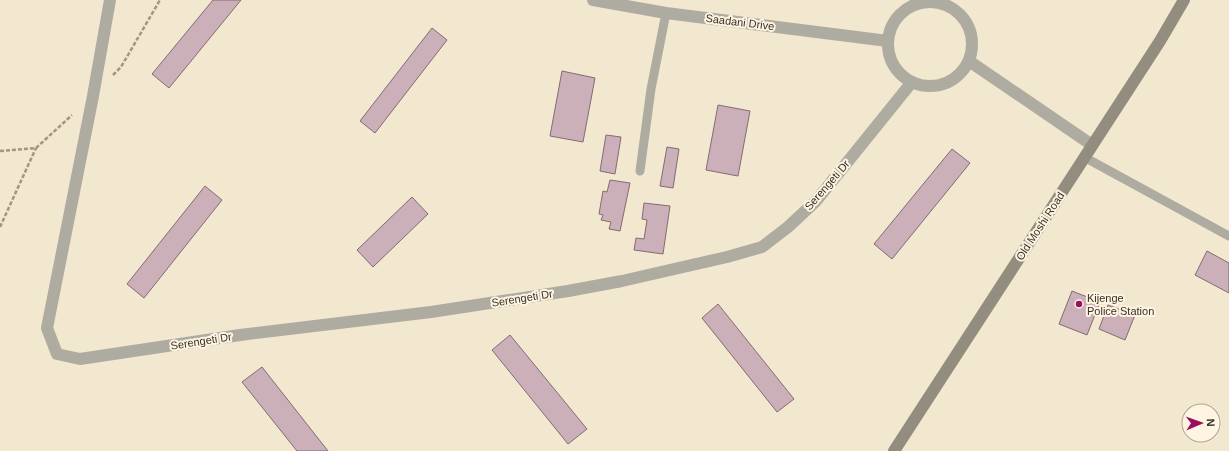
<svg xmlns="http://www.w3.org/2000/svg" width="1229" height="451" viewBox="0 0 1229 451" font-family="Arial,sans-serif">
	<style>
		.building { fill: #cbb0b9; stroke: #836b73 }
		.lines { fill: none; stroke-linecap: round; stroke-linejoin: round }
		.path { stroke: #9f9685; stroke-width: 2.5; stroke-dasharray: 4 2; stroke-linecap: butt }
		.service { stroke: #aeaba1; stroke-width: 9 }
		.minor { stroke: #aeaba1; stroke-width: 12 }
		.secondary { stroke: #928d7e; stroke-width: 12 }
		.poi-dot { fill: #990e61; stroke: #fef4e1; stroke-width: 1.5 }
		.labels { text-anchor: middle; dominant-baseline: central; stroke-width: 4; stroke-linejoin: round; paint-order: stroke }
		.street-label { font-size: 11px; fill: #373229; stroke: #fef4e1 }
		.poi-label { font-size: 11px; fill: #373229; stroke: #fef4e1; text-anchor: start }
	</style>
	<rect width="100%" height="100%" fill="#f2e7cf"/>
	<g class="building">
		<path d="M213,0H241L169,88L152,74Z"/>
		<path d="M432,28L447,40L375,133L360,121Z"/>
		<path d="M562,71L595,78L583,142L550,136Z"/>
		<path d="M718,105L750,111L738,176L706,170Z"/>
		<path d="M606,135L621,137L615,174L600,171Z"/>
		<path d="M667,147L679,149L673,188L660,186Z"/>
		<path d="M952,149L970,163L892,259L874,244Z"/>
		<path d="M610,180L630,183L620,231L609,229L611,222L601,220L603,215L599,214L603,191L607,192Z"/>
		<path d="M205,186L222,200L144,298L127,284Z"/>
		<path d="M412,197L428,214L373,267L357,250Z"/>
		<path d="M644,203L670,206L663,254L634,250L636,238L644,239L647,220L642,219Z"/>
		<path d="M1207,251L1229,263V293L1195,275Z"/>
		<path d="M1072,291L1100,302L1087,335L1059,324Z"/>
		<path d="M718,304L794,399L777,412L702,318Z"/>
		<path d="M1108,305L1135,315L1125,340L1099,329Z"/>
		<path d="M510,335L587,429L568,444L492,350Z"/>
		<path d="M262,367L328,451H297L242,382Z"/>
	</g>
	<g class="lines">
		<g class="path">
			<path d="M113,75L121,67L160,0"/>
			<path d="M0,151L36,148L72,115"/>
			<path d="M0,227L36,148"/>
		</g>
		<g class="service">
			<path d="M1084,157L1229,236"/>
			<path d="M640,171L651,89L666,13"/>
		</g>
		<g class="minor">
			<path d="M110,0L93,96L47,328L57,354L80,359L240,335L431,312L568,291L622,281L727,257L762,247L788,227L816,201L912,82"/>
			<path d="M593,0L666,13L888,41"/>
			<circle cx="930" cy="44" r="42"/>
			<path d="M969,61L1092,145"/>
		</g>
		<path class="secondary" d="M894,451L1160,41L1184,0"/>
	</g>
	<circle class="poi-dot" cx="1079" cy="304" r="4"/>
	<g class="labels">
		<g class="street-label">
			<text transform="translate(740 22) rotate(7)">Saadani Drive</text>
			<text transform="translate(827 185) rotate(-49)">Serengeti Dr</text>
			<text transform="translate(1040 226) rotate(-57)">Old Moshi Road</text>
			<text transform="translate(522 298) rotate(-9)">Serengeti Dr</text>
			<text transform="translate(201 341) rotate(-9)">Serengeti Dr</text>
		</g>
		<g class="poi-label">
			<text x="1087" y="298">Kijenge<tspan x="1087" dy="13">Police Station</tspan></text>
		</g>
	</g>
	<g transform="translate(1201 423) rotate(88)"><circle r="19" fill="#fef4e1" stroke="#aea697"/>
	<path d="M0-3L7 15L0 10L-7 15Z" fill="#990e61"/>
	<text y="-6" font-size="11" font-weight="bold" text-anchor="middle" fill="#373229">N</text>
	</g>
</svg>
